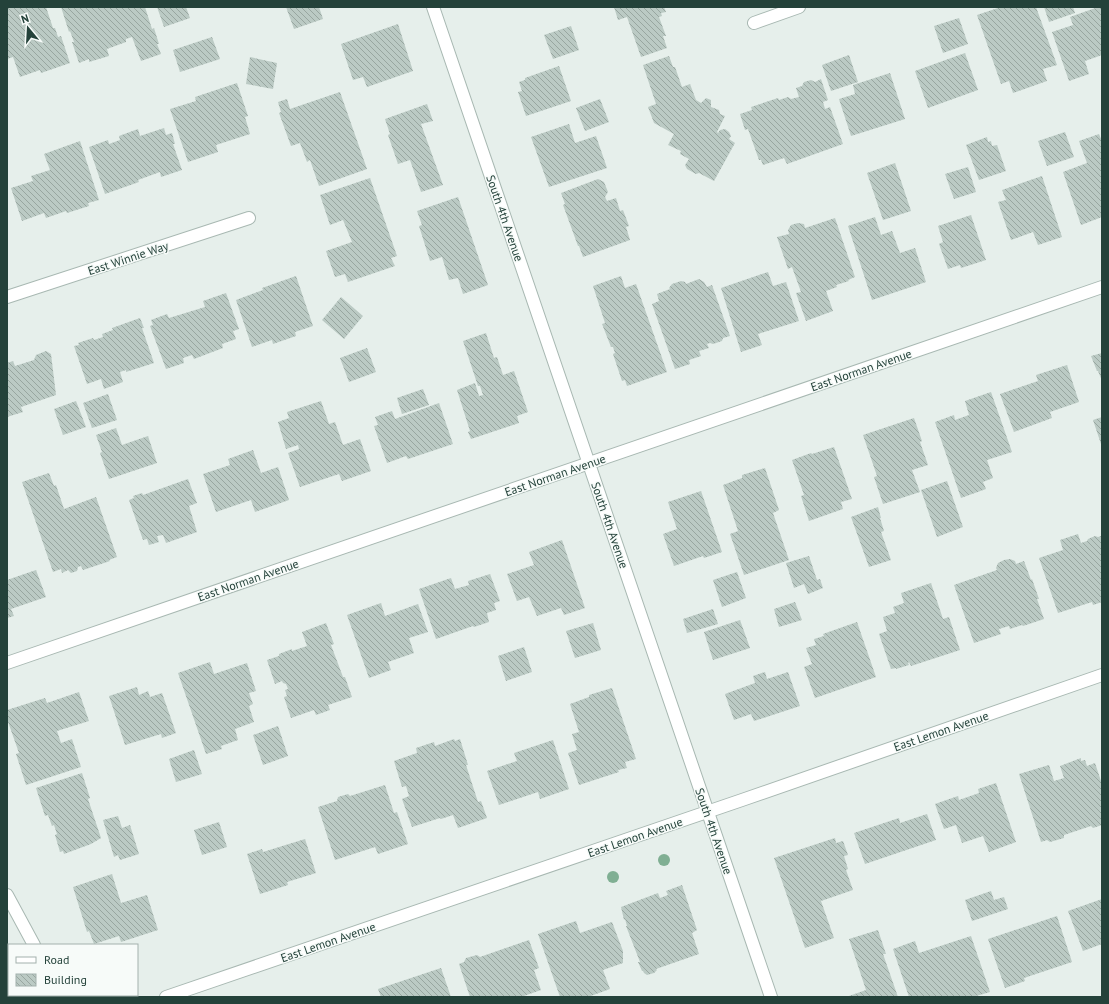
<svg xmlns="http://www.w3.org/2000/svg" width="1109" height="1004" viewBox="0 0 1109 1004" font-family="'PT Sans',sans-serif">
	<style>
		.building { fill: url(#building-back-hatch) }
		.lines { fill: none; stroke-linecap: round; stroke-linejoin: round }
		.street-casing { stroke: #a8b8b2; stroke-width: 14 }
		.street { stroke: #fff; stroke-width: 12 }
		.tree { fill: #80af93 }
		.labels { text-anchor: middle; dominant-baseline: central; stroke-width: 3; stroke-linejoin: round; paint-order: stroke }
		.street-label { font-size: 12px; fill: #24423a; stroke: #f7fbf9 }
	</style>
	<defs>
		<pattern id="building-back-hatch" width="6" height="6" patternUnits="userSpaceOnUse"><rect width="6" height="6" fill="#bbcac4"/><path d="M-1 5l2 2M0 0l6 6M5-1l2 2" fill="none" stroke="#98a6a0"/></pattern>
	</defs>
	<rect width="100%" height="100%" fill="#e6efeb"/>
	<g class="building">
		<path d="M7,7H46L53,28H55L58,37L61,36L70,63L41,73L40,70L20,77L13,57L7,59Z"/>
		<path d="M61,7H145L152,29L154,28L159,44H157L161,54L141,61L132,37L126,39V42L107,49L109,56L89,62V59L79,63L72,42H74L70,31L69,32Z"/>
		<path d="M157,7H186L190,18L164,27Z"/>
		<path d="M286,7H319L323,19L294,29Z"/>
		<path d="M614,7H664L666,12L661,13L662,16L659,17L666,36H663L667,48L641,57L627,17L618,20Z"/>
		<path d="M1001,7H1036L1057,65L1043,69L1047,81L1013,93L1009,81L1001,84L977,15Z"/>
		<path d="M1044,7H1073L1075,13L1049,22Z"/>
		<path d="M1098,7H1102V55L1085,61L1089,74L1069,81L1052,32L1073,25L1070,17Z"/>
		<path d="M959,18L968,44L943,53L934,26Z"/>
		<path d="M398,24L413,71L367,87L363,77L353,80L341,44Z"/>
		<path d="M571,26L579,50L553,59L544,35Z"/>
		<path d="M212,37L220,59L180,72L173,50Z"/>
		<path d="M965,53L978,90L928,108L915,71Z"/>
		<path d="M849,55L858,82L831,91L822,65Z"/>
		<path d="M669,56L673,67H675L682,87L690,84L696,100L701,103L706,98L711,100V107L719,110L720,114L725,116L717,132L718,133L720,130L725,129L729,132L731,136L729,139L735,143L714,181L699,173L696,174L687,169L685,165L689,159L680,154L681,151L668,145L674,134L654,123L648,107L656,104L643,65Z"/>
		<path d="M250,57L277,63L273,89L246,84Z"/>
		<path d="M559,66L571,101L526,116L518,92L522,91L519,82L525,80V78Z"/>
		<path d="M890,73L905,119L851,136L839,99L855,94L853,85Z"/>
		<path d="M821,79L828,100L823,102L825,109L830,107L843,144L787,164L784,158L763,165L761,160H759L748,129L745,130L740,114L752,110L751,107L778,98L779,100L788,97L791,99L799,97L796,88L802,86L804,82L811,80L815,82Z"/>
		<path d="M237,83L248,116L245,117L250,134L216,145L218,152L188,162L170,109L196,101L195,97Z"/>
		<path d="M340,92L367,169L319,186L310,160L307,162L300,143L291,146L279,113L281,112L278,102L287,99L290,109Z"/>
		<path d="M600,99L609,122L585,131L576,108Z"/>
		<path d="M427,104L433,121L421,124L443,185L421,192L410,160L398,164L388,135L390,134L385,119Z"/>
		<path d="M569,124L575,143L596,136L607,168L549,187L531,137Z"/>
		<path d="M164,128L166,135L172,133L175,144H173L182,170L161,177L160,172L138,180L139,182L105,194L89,147L108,140L109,144L120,140L119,136L138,129L140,136Z"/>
		<path d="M1065,132L1074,157L1047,166L1038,141Z"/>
		<path d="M1099,134L1102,141V217L1081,225L1063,172L1087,163L1079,141Z"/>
		<path d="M987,137L988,142L991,141L992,146L997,145L1006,171L979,180L966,145Z"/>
		<path d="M80,141L99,200L88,203L89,206L67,213L66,211L46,218L44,213L22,221L11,188L33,181L31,176L50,170L44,154Z"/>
		<path d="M895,163L911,211L883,220L867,173Z"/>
		<path d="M968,167L976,192L954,199L945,174Z"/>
		<path d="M1042,176L1062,237L1038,245L1033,232L1011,240L998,202L1006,200L1002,190Z"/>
		<path d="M370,178L397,256L391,258L395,266L348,282L345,274L335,277L326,251L352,242L343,220L330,225L320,195Z"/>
		<path d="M598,179L604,182L608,192L605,197L607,201L616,198L620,211L623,210L629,226L626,227L630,240L583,257L579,246H578L563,205L565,204L561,193Z"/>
		<path d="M458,197L488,285L463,294L458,278L449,280L442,257L430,261L419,226L422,225L417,211Z"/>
		<path d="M971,215L986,260L961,268L960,265L948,269L939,244L943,242L938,226Z"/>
		<path d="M875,217L881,235L892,231L900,253L915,248L926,282L872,300L848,226Z"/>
		<path d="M835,218L855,277L848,280L849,281L836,285L837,287L826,291L833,311L806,321L796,293L801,292L792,267L788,269L777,237L789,234L788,230L791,225L798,223L804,224L805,228Z"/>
		<path d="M768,272L773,286L786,282L799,321L758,334L762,345L741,352L721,288Z"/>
		<path d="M296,276L313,326L295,332L296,336L273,344L272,340L252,347L236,300L263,290L262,288Z"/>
		<path d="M621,276L625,288L636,284L667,372L627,386L625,380L622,381L613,354L615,353L613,347H611L602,324L605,323L593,286Z"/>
		<path d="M699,279L704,282L707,287L712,285L730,336L723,338L722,341L713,344L710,343L707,344L709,348L699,351L701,356L689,360L690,364L675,369L652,304L659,301L657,294L670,289L669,288L672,284L681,281L685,282L686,284Z"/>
		<path d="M226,293L239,329L233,331L236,339L222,344L223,348L194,359L192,355L183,358L184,363L166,369L150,326L153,325L151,320L167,314L169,318L205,307L203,301Z"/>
		<path d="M341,297L363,316L344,339L322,320Z"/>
		<path d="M140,318L144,328H142L154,363L126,372V370L120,372L123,382L104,389L101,379L87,384L74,346L79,345L78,343L93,338L94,340L103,337L102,334L113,330L112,328Z"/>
		<path d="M486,333L494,358L497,357L503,375L514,371L528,412L517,416L519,423L471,439L468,432L470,431L457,390L475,383L479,396L483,395L480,386H478L463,341Z"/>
		<path d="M367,348L376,372L349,382L340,358Z"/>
		<path d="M46,351L51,354L56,395L21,407L23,412L7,417V363L13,361L15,366L34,360L36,355Z"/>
		<path d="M1102,353V381L1098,371H1097L1091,356Z"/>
		<path d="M1067,365L1079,402L1050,412L1052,418L1014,432L1000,394L1038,381L1036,375Z"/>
		<path d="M423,389L429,405L402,414L397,398Z"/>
		<path d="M991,392L1012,452L987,460L993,478L983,482L986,489L961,498L935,422L954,415L955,420L969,415L965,401Z"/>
		<path d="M108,394L117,420L92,428L83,403Z"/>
		<path d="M76,401L86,427L63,435L54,409Z"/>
		<path d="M321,401L329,424L335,422L343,445L360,439L371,471L342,481L339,474L300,487L288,453L299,449L298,445L286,449L278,422L289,418L287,412Z"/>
		<path d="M439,403L453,444L408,459L406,456L387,463L374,426L378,425L375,417L392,411L395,419Z"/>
		<path d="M1102,417V447L1093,420Z"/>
		<path d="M914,418L922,441L920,442L928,465L912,470L920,492L883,504L874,477L877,476L863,435Z"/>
		<path d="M116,428L122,445L148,436L157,463L109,479L100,453L102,452L96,435Z"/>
		<path d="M834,447L852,499L841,502L843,509L809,521L801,496L804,495L792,460L811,453L812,454Z"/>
		<path d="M253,450L261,473L278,467L289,500L255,512L251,500L216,512L203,474L230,465L228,459Z"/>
		<path d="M765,468L779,510L773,513L789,560L744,575L730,534L738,531L723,485L742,478V475Z"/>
		<path d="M49,473L54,486L56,485L64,509L96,497L117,557L109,560L110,561L83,570L81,566L78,567L77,571L71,573L68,570L62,573L61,569L53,572L22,482Z"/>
		<path d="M188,479L197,503L189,506L197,532L166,543L163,535L157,536L159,542L149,545L147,539L143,540L129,500L134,498L133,496L142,493L143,495Z"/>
		<path d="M947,481L963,527L937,537L921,490Z"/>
		<path d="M701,491L722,552L704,558L703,556L674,566L663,534L677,529L668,502Z"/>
		<path d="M878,507L881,518H880L884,531L881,532L891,560L869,567L851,517Z"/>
		<path d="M1078,534L1081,543L1087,541L1088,539L1095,536L1098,537L1101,536L1102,602L1093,605L1092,602L1058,613L1039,558L1063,550L1060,540Z"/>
		<path d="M562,540L585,608L564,615L561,608L537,616L529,597L517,601L507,574L534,565L529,552Z"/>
		<path d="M809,556L817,580L820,579L823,588L808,594L804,584L794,588L786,563Z"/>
		<path d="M1010,559L1015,561L1016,564L1024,561L1031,580L1032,579L1039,599H1037L1044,619L1023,626L1022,625L1010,629L1009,626L999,629L1001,634L974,643L954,585L997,570L996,568L998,563L1004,560Z"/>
		<path d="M36,570L46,597L11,609L14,616L7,618V580Z"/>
		<path d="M737,572L746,598L722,607L713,580Z"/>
		<path d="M490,574L500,601L494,603L496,610L487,613L489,622L474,627L473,626L436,639L419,589L451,578L455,589L469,585L468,581Z"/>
		<path d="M931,583L943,619L949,617L960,650L911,666L909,662L908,663L909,665L896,669V668L891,669L879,634L887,631L883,617L895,613L893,607L904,603L901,593Z"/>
		<path d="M795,602L802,620L779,627L774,609Z"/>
		<path d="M381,603L385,616L418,604L428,632L409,638L414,653L388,662L391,670L369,678L347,615Z"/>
		<path d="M713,609L718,624L687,633L683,619Z"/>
		<path d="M740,620L750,648L713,660L704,632Z"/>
		<path d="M857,622L876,677L815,698L804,667L812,664L806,648L816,645L814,639L824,636L823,634Z"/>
		<path d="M326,623L334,644L331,645L343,677H345L352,697L328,705L330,710L316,715L314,710L291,718L284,697L287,696L285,690L288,689L286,684L283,683L282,681L275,684L267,660L279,656V654L292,649V651L307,646L302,632Z"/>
		<path d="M593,623L601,650L575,658L566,631Z"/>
		<path d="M524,647L532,672L506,681L498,656Z"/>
		<path d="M210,662L214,674L247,663L256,691L249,693L253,704L249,706L254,722L235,729L238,740L221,746L222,749L206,754L178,673Z"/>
		<path d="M765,672L767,679L788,672L800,706L754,721L751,714L734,720L725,694L755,683L753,676Z"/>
		<path d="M137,687L139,695L148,691L150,697L162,693L176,733L162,738L161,734L125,745L109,696Z"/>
		<path d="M612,688L636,759L625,762L627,768L618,770L619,772L579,785L568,753L577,750L572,734L579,732L570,704L589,697V695Z"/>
		<path d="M79,692L89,721L57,731L61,743L72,739L81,767L26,785L16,754L19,753L7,719V710L45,698L47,703Z"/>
		<path d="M278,726L288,756L263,765L253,735Z"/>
		<path d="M454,739L455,741L460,739L468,765H466L478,802L481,801L487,818L458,828L453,815L441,819L440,818L412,827L402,799L409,796L406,786L402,787L394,761L417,753L416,748L434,742L435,746Z"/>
		<path d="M553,740L569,789L540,799L538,792L499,805L487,771L517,761L514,753Z"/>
		<path d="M194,750L202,774L176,782L169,759Z"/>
		<path d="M1081,758V761L1085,760L1087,766L1095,763L1102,784V825L1093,828L1091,826L1064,835V838L1050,842L1047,840L1041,842L1019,774L1049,765L1054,781L1064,778L1060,766Z"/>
		<path d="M82,773L90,798L88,799L101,838L91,844L64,854L63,851L60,852L55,835L57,834L54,825L52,826L48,815L45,816L36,788Z"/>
		<path d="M996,783L1016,842L989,852L983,836L962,843L956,825L944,829L935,804L958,796L959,800L979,793L978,789Z"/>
		<path d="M385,785L394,813L397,812L408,844L378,854L375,847L335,860L318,807L337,801L338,797L348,794L350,796Z"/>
		<path d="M927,814L936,840L865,864L854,833L899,818L900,823Z"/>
		<path d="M118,816L122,828L130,825L139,854L120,860L118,855L114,857L103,820Z"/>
		<path d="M219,822L227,847L202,855L194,830Z"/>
		<path d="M835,838L836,843L843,841L848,855L844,856L848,869L846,870L853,890L821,901L834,938L805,948L774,858Z"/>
		<path d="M305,839L316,873L287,882L288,885L260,894L247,854L262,849L263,852Z"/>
		<path d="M112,874L121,903L147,895L158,930L121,942L119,936L94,944L89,931L87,932L73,887Z"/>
		<path d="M682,885L697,930L692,933L699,954L656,969L657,970L654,973L647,975L644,973L643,971H642L638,962H640L626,926H627L625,919L624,920L621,907L658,893L660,898L668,895L666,891Z"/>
		<path d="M991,891L994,900L1004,897L1008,909L972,921L965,900Z"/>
		<path d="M1102,899V944L1083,951L1068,911Z"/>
		<path d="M1057,916L1072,962L1024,978L1025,981L1005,988L988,939Z"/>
		<path d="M576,921L580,933L612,922L623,951V963L603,970L610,989L588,997H560L538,934Z"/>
		<path d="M878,930L886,954H883L898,997H846L866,990L849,939Z"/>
		<path d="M971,936L990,992L973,997H909L893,949L915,941L919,953Z"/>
		<path d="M529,940L539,968L534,970L541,990L521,997H470L459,964L464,962L466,958L477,955L480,957Z"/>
		<path d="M441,968L451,997H381L378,989Z"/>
	</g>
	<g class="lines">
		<g class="street-casing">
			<g id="street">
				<path d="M433,7L771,997"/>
				<path d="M754,23L799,7"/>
				<path d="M7,297L249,218"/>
				<path d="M7,663L1102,287"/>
				<path d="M7,895L34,945"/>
				<path d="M60,995L61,997"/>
				<path d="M166,997L742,800L1102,675"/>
			</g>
		</g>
		<use href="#street" class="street"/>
	</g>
	<g class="tree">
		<circle cx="664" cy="860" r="6"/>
		<circle cx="613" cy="877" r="6"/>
	</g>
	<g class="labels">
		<g class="street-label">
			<text transform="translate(505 218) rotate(71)">South 4th Avenue</text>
			<text transform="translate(128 258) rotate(-18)">East Winnie Way</text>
			<text transform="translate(861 370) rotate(-19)">East Norman Avenue</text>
			<text transform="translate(555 475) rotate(-19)">East Norman Avenue</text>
			<text transform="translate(610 525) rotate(71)">South 4th Avenue</text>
			<text transform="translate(248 580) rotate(-19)">East Norman Avenue</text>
			<text transform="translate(941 731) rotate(-19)">East Lemon Avenue</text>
			<text transform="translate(714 831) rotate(71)">South 4th Avenue</text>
			<text transform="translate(635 837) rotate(-19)">East Lemon Avenue</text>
			<text transform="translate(328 942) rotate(-19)">East Lemon Avenue</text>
		</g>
	</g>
	<rect width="1109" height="1004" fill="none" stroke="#24423a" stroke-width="16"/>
	<rect x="8" y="944" width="130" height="52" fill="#f7fbf9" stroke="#a3b1ad"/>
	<rect x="16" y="957" width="20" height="6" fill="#ffffff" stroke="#a3b1ad"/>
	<text x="44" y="964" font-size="12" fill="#24423a">Road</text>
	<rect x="16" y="974" width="20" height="12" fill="url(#building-back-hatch)" stroke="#a3b1ad"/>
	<text x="44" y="984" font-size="12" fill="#24423a">Building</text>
	<g transform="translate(28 28) rotate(342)" stroke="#f7fbf9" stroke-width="3" paint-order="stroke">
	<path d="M0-3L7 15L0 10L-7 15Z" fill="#24423a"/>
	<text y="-6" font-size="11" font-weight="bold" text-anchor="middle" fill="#24423a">N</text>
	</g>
</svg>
